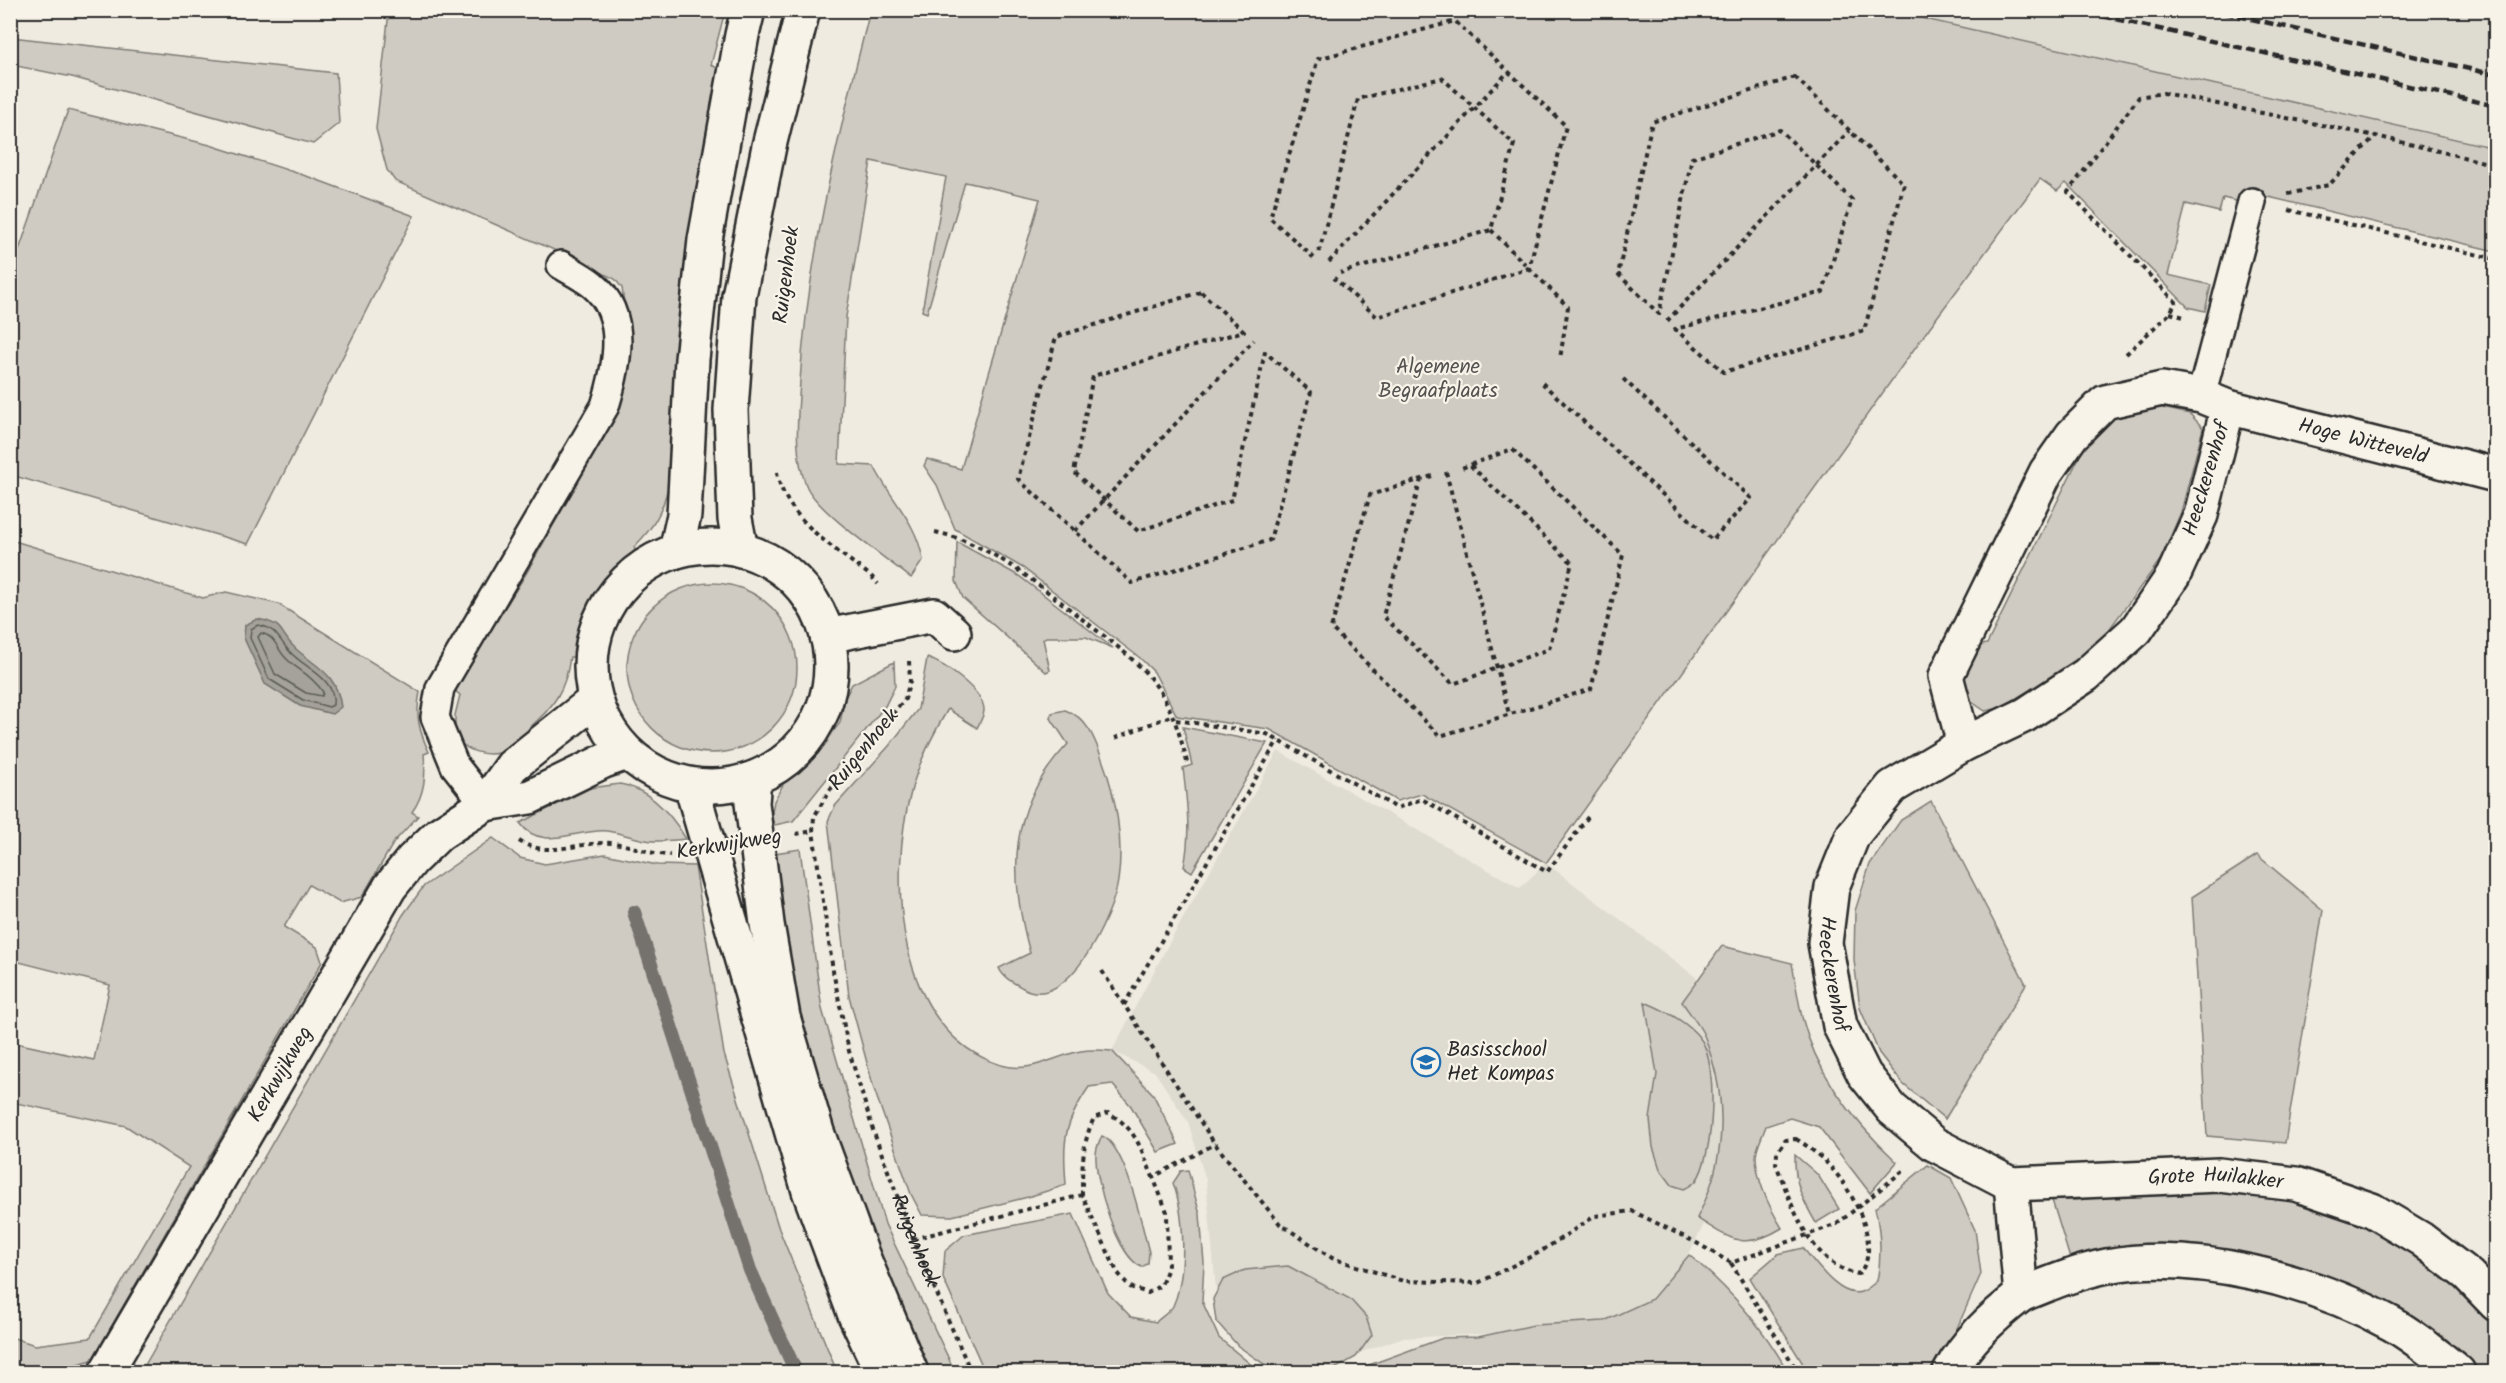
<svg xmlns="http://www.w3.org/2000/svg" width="2506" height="1383" viewBox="0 0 2506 1383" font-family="Kalam,sans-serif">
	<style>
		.built { fill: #dedbd1 }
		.green { fill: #cfcbc2; stroke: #7d7b76; stroke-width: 1.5 }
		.water { fill: #a4a29a; stroke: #74726e; stroke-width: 1.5 }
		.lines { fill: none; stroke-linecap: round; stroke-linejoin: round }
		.shore { stroke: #5b5b57; stroke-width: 1.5 }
		.stream { stroke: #74726e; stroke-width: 14 }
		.lane-casing { stroke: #2b2b2b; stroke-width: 32 }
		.street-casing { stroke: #2b2b2b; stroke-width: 38 }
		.secondary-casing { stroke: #2b2b2b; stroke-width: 38 }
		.path { stroke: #2b2b2b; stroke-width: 4; stroke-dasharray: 4.5 4.5; stroke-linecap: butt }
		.lane { stroke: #f7f3e8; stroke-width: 27 }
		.street { stroke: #f7f3e8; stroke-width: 33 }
		.secondary { stroke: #f7f3e8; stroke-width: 33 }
		.rail { stroke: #2b2b2b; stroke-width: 4.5; stroke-dasharray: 9 4.5; stroke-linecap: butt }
		.labels { text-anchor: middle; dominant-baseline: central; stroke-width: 4.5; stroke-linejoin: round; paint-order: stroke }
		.street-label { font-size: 21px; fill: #2b2b2b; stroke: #f7f3e8 }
		.park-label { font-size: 21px; fill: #545351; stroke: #f7f3e8 }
		.poi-label { font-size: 21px; fill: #2b2b2b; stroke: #f7f3e8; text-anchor: start }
	</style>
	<rect width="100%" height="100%" fill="#efebe0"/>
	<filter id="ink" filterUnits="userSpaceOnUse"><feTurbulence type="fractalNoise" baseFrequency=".0167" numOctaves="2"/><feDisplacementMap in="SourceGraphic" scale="12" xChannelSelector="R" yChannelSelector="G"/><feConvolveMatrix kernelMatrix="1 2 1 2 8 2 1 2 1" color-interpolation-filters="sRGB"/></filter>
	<g filter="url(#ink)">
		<g class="built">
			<path d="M1890,11H2478L2495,15V148Z"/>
			<path d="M1278,751L1520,888L1546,863L1697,978L1682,1002L1711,1039L1729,1131L1719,1194L1692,1248L1662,1296L1612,1324L1541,1331L1401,1338L1313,1369L1219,1322L1206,1180L1188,1122L1155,1072L1112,1051L1168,945Z"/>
		</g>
		<g class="green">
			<path d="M389,11H725L711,65L722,70L694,200L686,272L674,485L668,486C663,512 653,528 634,547L636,552C593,586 583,602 575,657H570C566,690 553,708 528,729L531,735C525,739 518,745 511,749C487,760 461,752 450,728L455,726V715L460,695L454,690L527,572L603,437L623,391L629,341L622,288L615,279L561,253L395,181L387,170L376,129Z"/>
			<path d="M870,11H1890L2495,148V251L2260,195L2256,206L2223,198L2219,212L2186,204L2168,275L2211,285L2205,311L2188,307L2066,183L2057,191L2040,179L1932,324L1546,863L1422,794L1397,801L1269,729L1177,716L1154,672L1140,658L1023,568L955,529L937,485L924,466L927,459L961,469L1040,199L965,182L927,313L922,311L946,177L871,161L846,317L839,464L874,466C891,501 916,520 923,560L911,578C886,558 816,511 806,485C793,451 798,417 800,381C808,255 839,133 870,11Z"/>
			<path d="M11,37L336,73L339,123L313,144L72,77L11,65Z"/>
			<path d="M68,110L210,145L312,178L414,216L248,544L11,475V273Z"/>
			<path d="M2135,402L2190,414L2203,428L2181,512L2161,559L2105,635L2074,663L2000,708L1985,711L1969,700L1960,683L1969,647L1987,644L2092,431Z"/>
			<path d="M11,540L203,598L226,592L278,604L420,692C415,715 419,731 429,752L424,754C426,775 425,794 412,812L418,816L394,842L362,897L340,903L309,885L284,927L317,947L322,962L92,1360L48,1372H11V1337L35,1345L90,1338L189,1167L126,1126L11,1102V1042L94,1060L110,985L11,960Z"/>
			<path d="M957,542L1019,576L1113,648L1086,637H1046L1043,639L1050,670L1046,672L963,598L956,581Z"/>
			<circle cx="712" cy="668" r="85"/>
			<path d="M927,658C943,663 984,691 984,710C984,716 980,722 977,728L948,709C933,734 920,759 912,788C887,877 895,1032 1001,1065C1030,1074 1054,1056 1081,1051C1091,1049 1102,1050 1112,1051L1153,1094L1178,1144L1158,1152L1131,1106L1112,1084L1089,1087C1063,1125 1063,1141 1066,1185L1028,1197L952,1216L922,1215L911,1194L874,1089L849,996L828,821L835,806L889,746L918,709Z"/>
			<path d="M894,662L895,686L885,706L793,821L775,825L771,818L774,801L785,781L800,772L840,723L845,698L852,684Z"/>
			<path d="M1065,710C1087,717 1095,739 1102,759C1116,796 1124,841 1118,881C1113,914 1068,1014 1023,988C1014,983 1003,978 999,968L1030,953C1008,873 1008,807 1068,744L1050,717L1052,713Z"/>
			<path d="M1183,727L1267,743L1192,872L1184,867C1191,834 1187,801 1183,768L1192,765Z"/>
			<path d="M620,784C650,789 671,814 686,839C675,840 664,841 653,841C638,840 623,833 607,831C578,828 541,853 520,823L590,788Z"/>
			<path d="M1931,801L2026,984L1945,1119L1903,1084L1879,1053L1860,1008L1854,960L1855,911L1870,864L1901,820Z"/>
			<path d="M493,838L520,858L545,864L605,854L657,865L695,866L724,1054L779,1229L837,1372H141L403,915L424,886Z"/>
			<path d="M800,849L822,1009L885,1224L955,1372H926L834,1143L791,991L775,853Z"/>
			<path d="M2257,855L2323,910L2285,1143L2207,1136L2192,897Z"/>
			<path d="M1722,946L1792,963C1795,981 1798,999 1802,1017C1816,1073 1855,1123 1897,1162L1870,1193L1819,1127L1790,1118L1766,1126C1763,1135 1756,1148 1756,1157C1757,1183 1769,1207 1782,1228C1745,1251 1731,1240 1697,1218C1723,1168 1728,1113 1712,1059C1709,1051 1707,1041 1703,1033C1697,1022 1689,1012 1682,1002Z"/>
			<path d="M1645,1002C1664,1010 1690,1023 1702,1041C1718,1067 1714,1156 1696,1181C1693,1184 1688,1187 1684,1189L1672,1185L1660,1169L1653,1147L1650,1119L1657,1074Z"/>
			<path d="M1102,1136C1126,1145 1142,1227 1149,1252L1148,1263L1142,1267C1117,1258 1094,1178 1096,1153C1097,1147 1099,1141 1102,1136Z"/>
			<path d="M1795,1155L1818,1175L1839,1209L1816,1223C1802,1199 1794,1183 1795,1155Z"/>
			<path d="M1928,1165L1951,1178L1975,1230L1981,1274L1954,1335L1929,1372H1808L1750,1278L1778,1254L1803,1248C1815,1262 1840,1299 1861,1292C1867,1290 1873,1284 1877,1281C1882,1255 1881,1233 1875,1208Z"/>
			<path d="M1188,1170L1200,1215L1204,1263L1202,1301L1219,1338L1260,1372H985L943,1278L945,1251L964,1235L1073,1214L1108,1293L1131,1317L1156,1322C1161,1317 1170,1312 1173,1306C1187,1275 1185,1215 1173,1183L1181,1171Z"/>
			<path d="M2225,1190L2289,1196L2339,1210L2439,1266L2495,1325V1372H2480L2407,1315L2346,1287L2072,1265L2052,1200H2079L2108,1196Z"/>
			<path d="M1689,1255C1729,1288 1763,1327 1788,1372H1350L1443,1338L1478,1337L1534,1325L1604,1321L1652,1299Z"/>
			<path d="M1288,1266L1350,1299L1366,1317L1372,1335L1356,1357L1333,1370L1296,1372L1264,1364L1238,1346L1216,1321L1213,1299L1223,1280L1245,1270Z"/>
		</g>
		<path class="water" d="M257,619C287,624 278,633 296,649C318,668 337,674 341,707L332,714L300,706L265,684L244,638L245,625Z"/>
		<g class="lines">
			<g class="shore">
				<path d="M258,625C277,628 278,639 290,652C304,668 337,678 333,705L329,707L303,700L269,679L250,638L251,629Z"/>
				<path d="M261,633C275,636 276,647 284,656C297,671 309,672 323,692L322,696L306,693L275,674L258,637Z"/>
			</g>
			<path class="stream" d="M634,912L750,1270L796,1372"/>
			<g class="lane-casing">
				<g id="lane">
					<path d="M2201,396L2252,202"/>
					<path d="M485,804L455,766L435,717L440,688L605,406C617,367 629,315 593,285C583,277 571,271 561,265"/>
				</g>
			</g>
			<g class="street-casing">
				<g id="street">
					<path id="s2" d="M2228,407L2201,515L2173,576L2136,630L2086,675L2025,715L1964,744L1892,787L1853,835L1832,887L1825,943L1840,1026L1864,1074L1892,1109L1934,1144L2011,1184L2219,1175L2296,1184L2372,1210L2421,1239L2468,1275L2496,1304"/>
					<path d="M827,636L934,615L954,633"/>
					<path id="s3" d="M1964,744L1946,676L2046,472L2072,435L2105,402L2162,389L2201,396L2228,407L2496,475"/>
					<path d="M485,804L530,797L604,761L627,753"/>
					<path d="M2021,1295C2048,1284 2077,1272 2107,1266C2195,1249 2314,1281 2392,1324C2415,1337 2438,1356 2458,1372"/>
					<path id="s4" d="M106,1372L390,887L412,860L439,834L485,804L512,766L595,700"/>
					<path d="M1950,1372C1966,1341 1993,1317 2021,1295L2011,1184"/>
				</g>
			</g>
			<g class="secondary-casing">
				<g id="secondary">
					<circle cx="711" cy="666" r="120"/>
					<path d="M741,550L735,519L731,410L739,296L769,146L803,10"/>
					<path d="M676,551L684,515L692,359L705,240L742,35L748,10"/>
					<path d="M754,778L752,803L767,924L783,1017L817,1132L861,1252L911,1372"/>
					<path d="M691,785L809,1191L855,1315L882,1372"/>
				</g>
			</g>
			<g class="path">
				<path d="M1795,77L1904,184L1864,331L1724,372L1675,329L1823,292L1852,200L1780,130L1692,158L1659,314L1618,274L1652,122Z"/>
				<path d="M2288,194L2329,185L2375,136"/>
				<path d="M2289,210L2496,259"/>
				<path d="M1491,230L1568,307L1560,359"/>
				<path d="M1319,252L1358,99L1442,78L1514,144L1491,230L1340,273"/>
				<path d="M1314,258L1270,218L1318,59L1455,21L1566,126L1529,268L1377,317L1334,278"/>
				<path d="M1329,262L1508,72"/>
				<path d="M1201,292L1244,331L1093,376L1074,472L1138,531L1232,500L1265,352L1311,392L1270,540L1132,583L1018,479L1056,337Z"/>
				<path d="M2170,313L2184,317"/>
				<path d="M781,321L785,287"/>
				<path d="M1667,321L1849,131"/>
				<path d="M2126,354L2170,313L2176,302L2068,192L2139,97L2163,93L2376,136L2496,165"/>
				<path d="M1542,383L1712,540L1751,498L1620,376"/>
				<path d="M777,472C783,517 838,551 871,576L878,584"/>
				<path d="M1446,472L1509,714"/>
				<path d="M1432,476L1370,495L1331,628L1440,736L1591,689L1623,555L1512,449L1459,469"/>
				<path d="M1421,479L1383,616L1453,684L1549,649L1572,563L1470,465"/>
				<path d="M1075,531L1254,340"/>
				<path d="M935,532C993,544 1041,587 1086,622C1111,642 1138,660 1157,687C1173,710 1180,735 1187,762"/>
				<path id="s1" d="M909,661L910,681L905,699L829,791L814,817L813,831L833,971L849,1051L873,1130L913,1239L971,1372"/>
				<path d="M1176,720L1267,734L1397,808L1422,799L1547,872L1588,817"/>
				<path d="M1115,738L1173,715"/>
				<path d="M796,834L813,831"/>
				<path d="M519,841C547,859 581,841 611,843C631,844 650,855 670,855"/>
				<path d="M1102,971L1215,1144L1280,1224L1332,1258L1403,1281L1478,1283L1540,1252L1595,1216L1632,1211L1695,1242L1731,1263L1837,1224L1904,1170"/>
				<path d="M1124,1005L1278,740"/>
				<path d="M1796,1139C1813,1149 1830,1164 1841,1180C1858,1203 1882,1251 1858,1274C1809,1264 1792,1205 1776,1164L1777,1153L1785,1140Z"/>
				<path d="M1082,1195C1082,1167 1082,1143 1094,1118L1108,1113C1136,1127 1141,1150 1153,1177"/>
				<path d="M913,1239L1082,1195L1117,1272L1130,1287L1148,1293L1161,1285L1168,1268L1167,1212L1153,1177L1215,1144"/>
				<path d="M1731,1263L1798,1372"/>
			</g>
			<use href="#lane" class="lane"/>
			<use href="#street" class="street"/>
			<use href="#secondary" class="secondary"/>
			<g class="rail">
				<path d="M2076,10L2496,106"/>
				<path d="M2212,10L2496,75"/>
			</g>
		</g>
	</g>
	<defs>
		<g id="school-ring" transform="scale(1.5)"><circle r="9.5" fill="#f7f3e8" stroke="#1f6fb2" stroke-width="1.5"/><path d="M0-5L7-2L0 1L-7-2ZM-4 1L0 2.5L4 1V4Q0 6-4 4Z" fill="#1f6fb2"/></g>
	</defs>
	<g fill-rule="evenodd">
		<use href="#school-ring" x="1426" y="1062"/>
	</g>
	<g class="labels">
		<g class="street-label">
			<text transform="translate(787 275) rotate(-83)">Ruigenhoek</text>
			<text stroke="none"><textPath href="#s3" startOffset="656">Hoge Witteveld</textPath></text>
			<text transform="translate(2207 479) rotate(-73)">Heeckerenhof</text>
			<text transform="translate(864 750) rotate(-51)">Ruigenhoek</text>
			<text transform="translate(729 845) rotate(-9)">Kerkwijkweg</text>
			<text stroke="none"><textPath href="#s2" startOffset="742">Heeckerenhof</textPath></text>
			<text stroke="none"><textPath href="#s4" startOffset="345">Kerkwijkweg</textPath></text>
			<text stroke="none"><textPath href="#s2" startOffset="1239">Grote Huilakker</textPath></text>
			<text stroke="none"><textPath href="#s1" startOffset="626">Ruigenhoek</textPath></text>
		</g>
		<g class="park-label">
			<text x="1438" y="367">Algemene<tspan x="1438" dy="24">Begraafplaats</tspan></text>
		</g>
		<g class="poi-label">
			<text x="1447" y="1050">Basisschool<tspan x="1447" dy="24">Het Kompas</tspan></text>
		</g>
	</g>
	<rect width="2506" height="1383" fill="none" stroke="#f7f3e8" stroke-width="36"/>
	<rect x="18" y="18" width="2470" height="1347" fill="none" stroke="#2b2b2b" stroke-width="2" filter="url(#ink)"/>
</svg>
